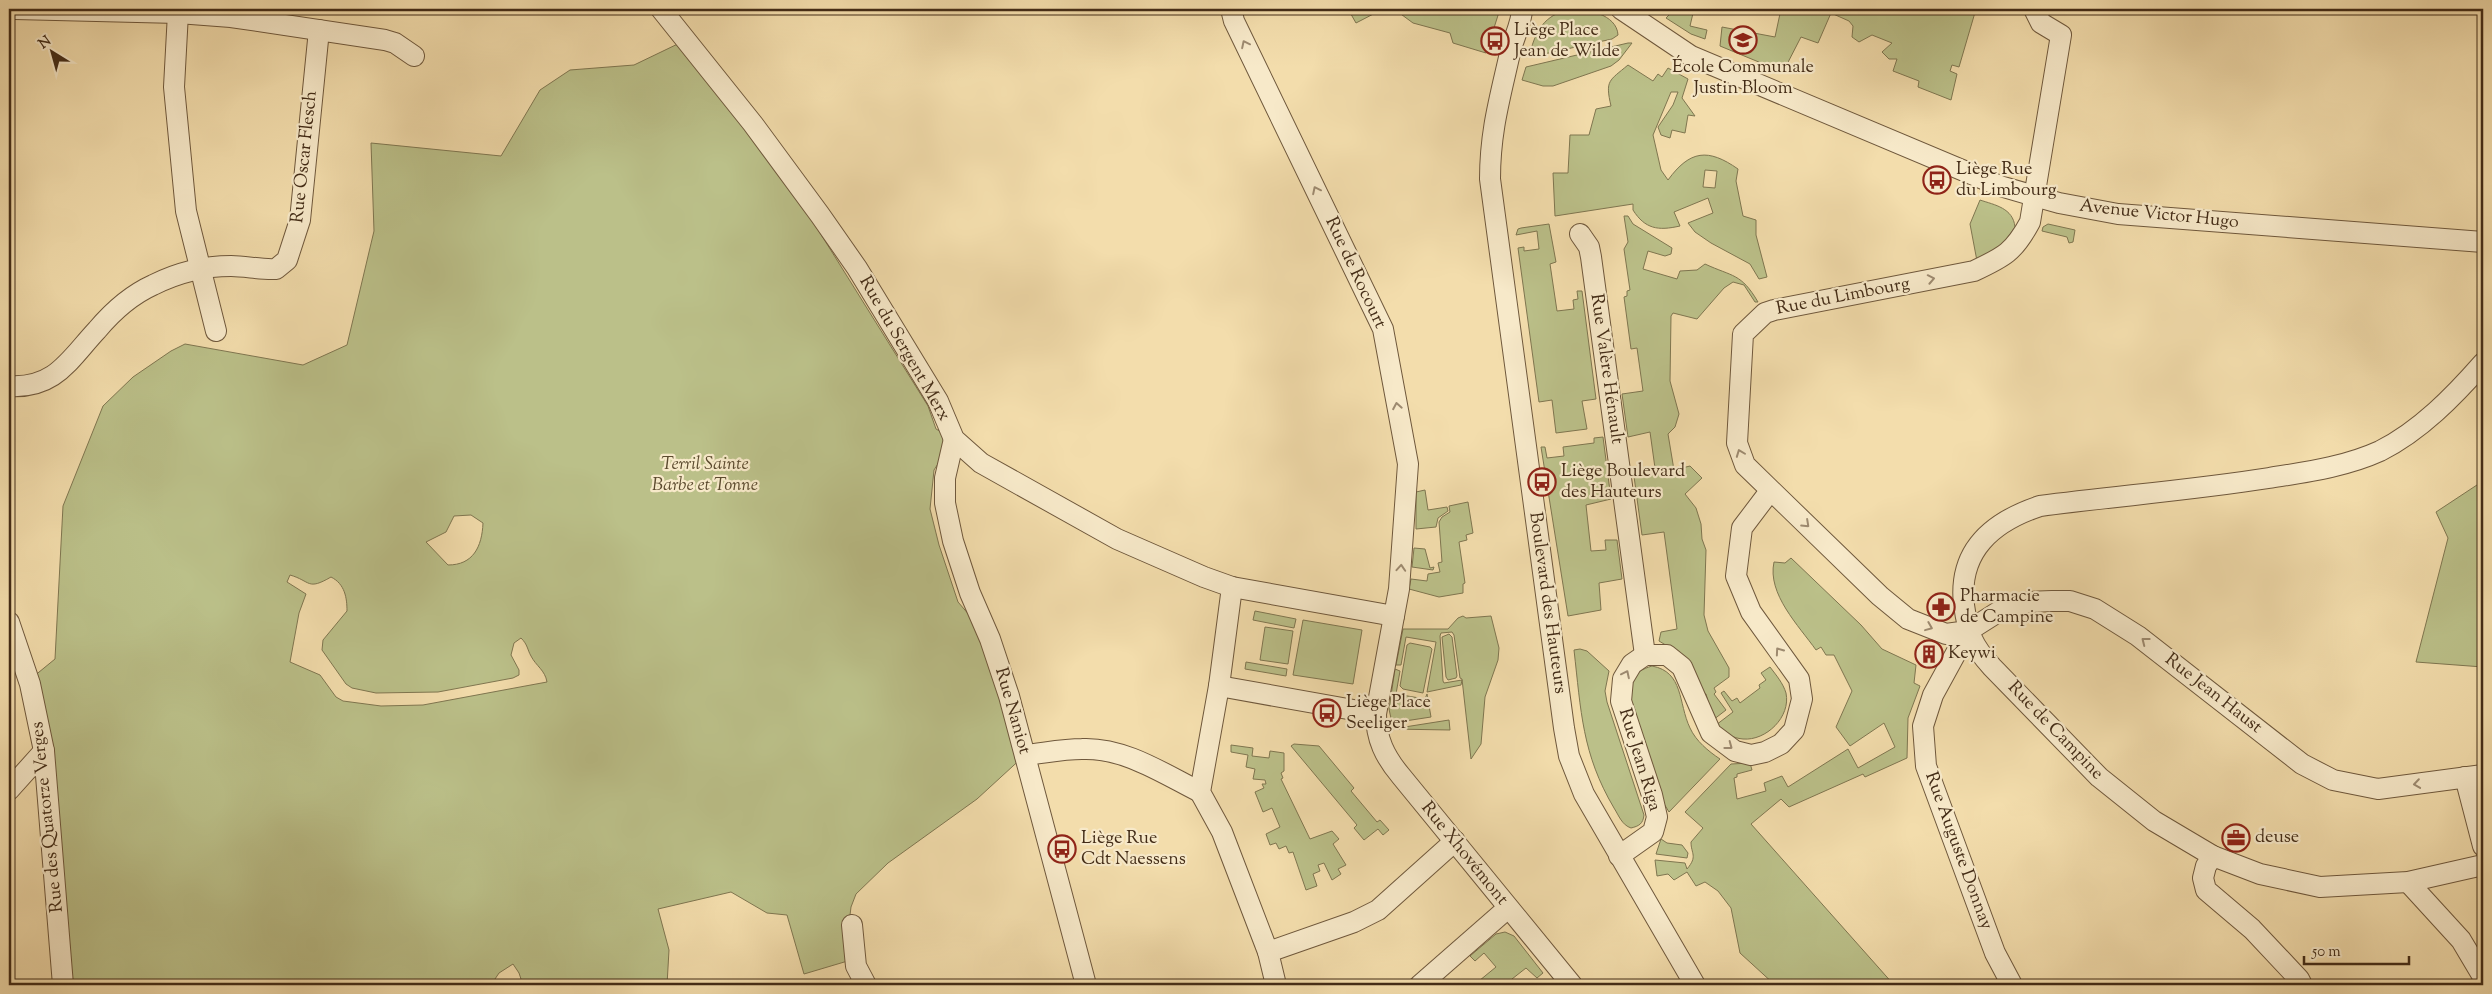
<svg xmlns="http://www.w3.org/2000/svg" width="2492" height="994" viewBox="0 0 2492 994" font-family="'Sorts Mill Goudy',serif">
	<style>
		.green { fill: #bbc089; stroke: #7f7650; fill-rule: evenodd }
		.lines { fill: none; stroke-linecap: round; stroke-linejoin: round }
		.minor-casing { stroke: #6f583c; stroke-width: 22 }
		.minor { stroke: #f7e9c9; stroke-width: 20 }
		.oneway { stroke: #9d8a70 }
		.labels { text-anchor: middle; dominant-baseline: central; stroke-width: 4.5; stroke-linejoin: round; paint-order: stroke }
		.poi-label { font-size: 18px; fill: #432c17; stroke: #f7e9c9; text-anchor: start }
		.street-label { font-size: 18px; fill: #432c17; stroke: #f7e9c9 }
		.park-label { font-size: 18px; font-style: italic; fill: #5b4a2e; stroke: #f7e9c9 }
	</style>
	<rect width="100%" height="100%" fill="#f3ddac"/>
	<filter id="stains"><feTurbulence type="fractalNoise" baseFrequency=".004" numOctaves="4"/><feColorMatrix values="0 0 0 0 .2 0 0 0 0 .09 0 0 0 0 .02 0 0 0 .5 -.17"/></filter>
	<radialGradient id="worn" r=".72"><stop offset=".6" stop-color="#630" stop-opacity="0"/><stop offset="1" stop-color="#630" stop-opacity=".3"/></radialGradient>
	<g class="green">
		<path d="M1348,9H1383L1356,23Z"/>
		<path d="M1394,9H1500L1486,53L1453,43L1450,33L1413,23Z"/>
		<path d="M1569,9C1585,8 1617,14 1618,35L1612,39L1535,56L1530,53C1536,30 1544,16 1569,9Z"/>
		<path d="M1675,9H1694L1690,26L1707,30L1705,39L1691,34L1666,18Z"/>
		<path d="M1781,9H1976L1959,67L1952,65L1950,71L1957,74L1951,100L1918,87L1919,81L1893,71L1897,59H1889L1882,52L1892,43L1872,35L1859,42L1852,37L1853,26L1849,21L1831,13L1818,43L1801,37L1783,72L1720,46L1722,27L1775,37Z"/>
		<path d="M686,40L745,130L812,220L928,406L936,429L954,439L934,470L930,509L939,545L958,602L990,639L1025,755L977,799L888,863L856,894L851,907L849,923L851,960L804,974L787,915L767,913L731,892L658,909L669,950L667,985H523L519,973L513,964L499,973L491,985H63L33,677L55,659L63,506L103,406L133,377L171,351L185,344L303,365L347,345L374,231L371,143L501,156L540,90L570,70L634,65ZM471,515L483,523C482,547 473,565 448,565L426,542L446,532L454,516ZM290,575C311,581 307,591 331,577C345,584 347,598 347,611L323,640L322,650L346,684L352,688L376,693L438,692L513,678L519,675V670L511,655L514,643L521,638C528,645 527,649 531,656C536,666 545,670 547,682L423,705L381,706L343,701L336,697L320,675L290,662L299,613L306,594L287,582Z"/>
		<path d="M1628,43H1632L1619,60L1611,66L1553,86H1543L1522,80L1526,67Z"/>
		<path d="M1628,65L1653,81L1658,74L1662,77L1668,68L1688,79L1682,98L1695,116L1688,115L1685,133L1672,130L1670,138L1661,135L1658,127L1673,105L1678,92H1671L1653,135L1661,170L1668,180C1690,150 1708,148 1738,169L1736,181L1743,216L1756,220V235L1767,277L1759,279L1750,264L1711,243L1695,232L1688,223L1713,213L1708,198L1674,212L1680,226C1658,231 1645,229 1633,210V204L1555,216L1553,173H1568L1570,135H1589L1596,109L1611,106C1605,80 1609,81 1628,65ZM1705,170L1717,171L1715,188L1703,187Z"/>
		<path d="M1980,200C1995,205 2013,208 2015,227L2004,243L1977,261L1970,224Z"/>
		<path d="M1624,216H1628L1633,224L1672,248L1671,254L1665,256L1648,251L1643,269L1677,279L1680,271L1697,270L1705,264C1733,277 1741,273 1758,302H1755L1744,285L1733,282L1724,288L1697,319L1673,313L1671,316L1670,381L1679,414L1675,427L1668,434L1674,470L1690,466L1702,478L1685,494L1696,508L1701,524L1702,539L1706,550L1704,615L1708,631L1729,668V677L1714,688L1716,692L1714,694L1726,710L1713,720L1706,694L1700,691L1669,647L1659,641L1661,632L1677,629L1664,532L1642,535L1633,469L1655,468L1650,432L1628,437L1622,394L1643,391L1637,348L1631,349L1624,297L1627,296V291L1630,290L1624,249L1628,242Z"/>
		<path d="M1549,224L1556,262L1550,264L1557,311L1574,309L1573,300L1578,299L1577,291H1582L1596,399L1582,401L1587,429L1556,433L1552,400L1539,402L1518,248L1524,247V251L1539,249L1537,231L1516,235L1518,229L1521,228Z"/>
		<path d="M2048,224L2075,230L2073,242L2069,243L2067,237L2042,231L2043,227Z"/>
		<path d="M1603,437L1611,499L1586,505L1591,551L1606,550L1605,540H1617L1622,579L1599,583L1601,610L1568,616L1541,447H1545L1547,458L1564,456L1563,447L1594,443V438Z"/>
		<path d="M2483,481V667L2416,662L2448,538L2436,512Z"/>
		<path d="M1425,490L1428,510L1447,507L1448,511L1438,518L1436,527L1416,529V492Z"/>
		<path d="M1468,502L1473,533L1466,535L1467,540L1459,542L1465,583L1463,584V593L1439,597L1409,589L1411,579L1427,581L1428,574L1440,572L1438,563L1442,562L1439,522L1442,517L1450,512L1449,506Z"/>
		<path d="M1414,548L1425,549L1430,568L1434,567L1433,570L1412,567Z"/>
		<path d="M1791,558L1861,625L1882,649L1916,665L1914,683L1920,686L1908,718L1907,758L1865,777L1863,774L1789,807L1781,799L1751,824L1894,985H1775L1740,953L1731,908L1718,891L1705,882L1696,886L1687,872L1674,880L1668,874L1657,876L1655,860L1685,863L1687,869C1698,856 1691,854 1691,842L1703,828L1685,812L1731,764L1750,763L1752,770L1737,774V777L1734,778L1737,799L1766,791L1764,783L1782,776L1788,787L1848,749L1858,768L1895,747L1884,723L1850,746L1836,727L1852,691L1834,655H1826L1821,647L1816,650C1799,626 1767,594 1774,562L1785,563Z"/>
		<path d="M1255,611L1296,619L1294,628L1253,620Z"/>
		<path d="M1463,616L1466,618L1491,616L1499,648L1498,660L1485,697L1481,744L1471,759L1462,679L1460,678L1454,635L1452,632L1441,633L1440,636L1443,681L1444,683L1462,680L1461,685L1427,692L1436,642L1406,637L1401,665H1396L1403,629H1448L1458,618Z"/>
		<path d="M1303,620L1362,630L1353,684L1293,675Z"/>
		<path d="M1265,627L1293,631L1288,664L1260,660Z"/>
		<path d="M1449,634L1452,637L1457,676L1456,678L1448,680L1446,677L1442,637Z"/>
		<path d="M1410,643L1430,647L1432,649L1423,693L1403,689L1400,686L1407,645Z"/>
		<path d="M1580,649L1587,651L1609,671L1605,691L1607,702L1644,815C1643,824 1639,826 1631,828C1622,825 1619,816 1614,808C1582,754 1581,711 1574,650Z"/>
		<path d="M1246,662L1287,669L1286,676L1245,669Z"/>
		<path d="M1652,666C1684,672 1678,703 1690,728C1696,741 1708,751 1720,759L1669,812L1660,797L1630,701C1629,681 1632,672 1652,666Z"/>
		<path d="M1770,667C1776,675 1783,683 1786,693C1791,717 1766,741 1743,739C1732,738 1724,733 1716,725L1733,712L1721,693L1724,691L1732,701L1737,698L1740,703L1760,688L1759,685L1766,680L1761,673Z"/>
		<path d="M1395,669L1400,671L1396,694L1425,699L1427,694L1431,717L1392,723L1389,709Z"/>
		<path d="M1449,720L1450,730L1392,729Z"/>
		<path d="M1294,744L1319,746L1354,788L1351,791L1377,822L1380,820L1389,830L1383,835L1378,829L1364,840L1354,828L1357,825L1291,746Z"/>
		<path d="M1231,745L1253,748L1252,756L1269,758L1270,751L1284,753V771L1281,773L1283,778L1281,779L1310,839L1332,831L1339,839L1333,844L1346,865L1338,869L1341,874L1332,880L1324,863L1318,865L1320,871L1313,874L1317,886L1306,890L1293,852L1289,853L1286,846L1279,849L1276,843L1270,845L1266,834L1280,827L1272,808L1263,812L1255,792L1264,788L1262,784H1266L1265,780L1253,779L1255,769L1246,767L1248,755L1231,752Z"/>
		<path d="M1661,839L1667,843L1682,845L1688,853L1687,858L1656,854Z"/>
		<path d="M1505,932L1514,936L1543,973L1537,978L1526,968L1512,979L1517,985H1474L1496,967L1484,953L1475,961L1470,956L1496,934Z"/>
	</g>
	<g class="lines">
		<g class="minor-casing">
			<g id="minor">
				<path d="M15,9L178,13L231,17L385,40L395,43L414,56"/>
				<path d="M661,9L753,124L820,215L857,268L938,401L954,439L981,463L1117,539L1204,577L1232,587L1394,616L1376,714C1376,739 1385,757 1401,776L1572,985"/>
				<path d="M1231,9L1234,21L1383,329L1408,464L1399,589L1394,616"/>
				<path d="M1522,9C1522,23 1513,39 1510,53C1500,98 1490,131 1490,179L1564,728L1569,756L1584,794L1695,985"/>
				<path d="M1621,9L1691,56L2000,186L2059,203L2118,214L2483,242"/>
				<path d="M178,13L174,87L186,211L216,331"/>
				<path d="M1580,234L1589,247L1591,257L1645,655"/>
				<path d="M2483,363C2454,396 2420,431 2380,451C2345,467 2306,472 2269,478C2193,490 2116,496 2040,506C1992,522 1958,551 1964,605C1968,634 1972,645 1992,667L2099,777L2154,821L2213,856L2260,874L2320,887L2408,882L2483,865"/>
				<path d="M9,386C55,389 69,360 97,330C113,311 131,295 153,285C177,273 204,266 231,266C246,266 261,270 276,269L287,260L300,220L319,30"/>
				<path d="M954,439L945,478V503L953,541L970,593L990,639L1009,696L1086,985"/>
				<path d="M1232,587L1219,686L1200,792L1222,832L1268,952L1276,985"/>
				<path d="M9,622L30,684L44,751L63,985"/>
				<path d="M1968,631L1946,634L1908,619L1880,596L1745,465L1737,443L1743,334L1765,313L1774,310L1974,271C2004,257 2014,252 2030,222L2061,35L2041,23L2034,9"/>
				<path d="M1219,686L1376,714"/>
				<path d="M1025,755C1044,753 1063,749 1082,749C1124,747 1164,774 1200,792"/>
				<path d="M2465,777L2483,846"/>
				<path d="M9,790L44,751"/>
				<path d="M1619,856L1653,832L1657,817L1652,795L1621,701L1623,679L1632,664L1645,655H1667L1682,667L1711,733L1735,751L1751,755L1765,752L1781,744L1794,730L1802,699L1799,679L1751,612L1736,576L1742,528L1770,491"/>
				<path d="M2213,856L2206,866L2203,878L2206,890L2252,929L2299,979L2302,985"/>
				<path d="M2408,882L2461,940L2483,977"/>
				<path d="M852,925L856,966L866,985"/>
				<path d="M1268,952L1354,922L1378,910L1455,841"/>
				<path d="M1420,985L1508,908"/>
				<path d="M2012,985L1995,953L1926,766L1923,726L1933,695L1968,631L1998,612L2029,602L2052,601H2070L2095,609L2138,636L2302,764L2333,780L2378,789L2483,775"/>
			</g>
		</g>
		<use href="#minor" class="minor"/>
	</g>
	<defs><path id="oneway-chevron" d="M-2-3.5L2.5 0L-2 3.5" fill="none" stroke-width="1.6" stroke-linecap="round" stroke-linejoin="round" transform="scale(1.25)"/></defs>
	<g class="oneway">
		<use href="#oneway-chevron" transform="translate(1245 44) rotate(-116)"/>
		<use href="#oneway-chevron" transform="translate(1316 190) rotate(-116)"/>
		<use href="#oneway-chevron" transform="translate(1931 279) rotate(-11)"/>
		<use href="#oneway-chevron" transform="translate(1397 406) rotate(-100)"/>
		<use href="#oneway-chevron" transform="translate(1740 453) rotate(-111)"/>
		<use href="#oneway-chevron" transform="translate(1806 524) rotate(43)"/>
		<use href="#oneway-chevron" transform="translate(1401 568) rotate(-86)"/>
		<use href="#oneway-chevron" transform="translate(1929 627) rotate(22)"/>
		<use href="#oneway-chevron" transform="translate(2145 641) rotate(-142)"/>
		<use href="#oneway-chevron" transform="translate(1779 651) rotate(-125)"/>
		<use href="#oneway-chevron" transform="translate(1626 674) rotate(-64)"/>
		<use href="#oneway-chevron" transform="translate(1729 746) rotate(37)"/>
		<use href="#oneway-chevron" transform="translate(2417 784) rotate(172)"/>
	</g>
	<defs>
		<g id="school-ring" transform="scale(1.4375)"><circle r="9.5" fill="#f7e9c9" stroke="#8f2418" stroke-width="1.5"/><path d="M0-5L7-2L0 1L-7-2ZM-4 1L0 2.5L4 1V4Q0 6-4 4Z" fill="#8f2418"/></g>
		<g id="bus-ring" transform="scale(1.4375)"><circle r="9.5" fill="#f7e9c9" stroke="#8f2418" stroke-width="1.5"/><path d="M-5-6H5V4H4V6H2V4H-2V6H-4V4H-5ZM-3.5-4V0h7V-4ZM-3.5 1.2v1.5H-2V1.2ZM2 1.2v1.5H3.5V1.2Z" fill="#8f2418"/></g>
		<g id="pharmacy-ring" transform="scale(1.4375)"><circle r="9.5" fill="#f7e9c9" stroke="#8f2418" stroke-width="1.5"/><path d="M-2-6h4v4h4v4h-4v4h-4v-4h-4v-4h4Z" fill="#8f2418"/></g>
		<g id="building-ring" transform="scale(1.4375)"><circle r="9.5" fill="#f7e9c9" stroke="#8f2418" stroke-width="1.5"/><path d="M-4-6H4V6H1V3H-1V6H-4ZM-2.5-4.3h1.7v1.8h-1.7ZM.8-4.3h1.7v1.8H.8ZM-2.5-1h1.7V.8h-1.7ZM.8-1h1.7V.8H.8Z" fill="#8f2418"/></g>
		<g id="office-ring" transform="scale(1.4375)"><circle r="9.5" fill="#f7e9c9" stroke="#8f2418" stroke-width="1.5"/><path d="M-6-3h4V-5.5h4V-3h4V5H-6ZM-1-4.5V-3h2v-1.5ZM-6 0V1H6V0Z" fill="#8f2418"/></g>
	</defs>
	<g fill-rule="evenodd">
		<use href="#school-ring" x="1743" y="40"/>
		<use href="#bus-ring" x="1495" y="41"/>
		<use href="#bus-ring" x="1937" y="180"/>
		<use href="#bus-ring" x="1542" y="482"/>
		<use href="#pharmacy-ring" x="1941" y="607"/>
		<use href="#building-ring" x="1929" y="654"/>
		<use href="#bus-ring" x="1327" y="713"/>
		<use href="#office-ring" x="2236" y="838"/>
		<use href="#bus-ring" x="1062" y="849"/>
	</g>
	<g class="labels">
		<g class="poi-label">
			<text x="1514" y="31">Liège Place<tspan x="1514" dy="21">Jean de Wilde</tspan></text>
			<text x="1743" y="68" text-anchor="middle">École Communale<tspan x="1743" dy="21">Justin Bloom</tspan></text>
			<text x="1956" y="170">Liège Rue<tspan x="1956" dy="21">du Limbourg</tspan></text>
			<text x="1561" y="472">Liège Boulevard<tspan x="1561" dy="21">des Hauteurs</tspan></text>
			<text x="1960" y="597">Pharmacie<tspan x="1960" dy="21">de Campine</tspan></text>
			<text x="1948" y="654">Keywi</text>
			<text x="1346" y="703">Liège Place<tspan x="1346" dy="21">Seeliger</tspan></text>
			<text x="2255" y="838">deuse</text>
			<text x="1081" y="839">Liège Rue<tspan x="1081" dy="21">Cdt Naessens</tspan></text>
		</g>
		<g class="street-label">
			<text transform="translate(305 157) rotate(-84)">Rue Oscar Flesch</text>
			<text transform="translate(2159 215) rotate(6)">Avenue Victor Hugo</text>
			<text transform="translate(1355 273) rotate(65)">Rue de Rocourt</text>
			<text transform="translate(1843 297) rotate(-11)">Rue du Limbourg</text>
			<text transform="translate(904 349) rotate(60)">Rue du Sergent Merx</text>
			<text transform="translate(1606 369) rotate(82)">Rue Valère Hénault</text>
			<text transform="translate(1547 603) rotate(82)">Boulevard des Hauteurs</text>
			<text transform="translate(2213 694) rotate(38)">Rue Jean Haust</text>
			<text transform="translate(1012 711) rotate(74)">Rue Naniot</text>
			<text transform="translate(2055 731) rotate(46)">Rue de Campine</text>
			<text transform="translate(1639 760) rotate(73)">Rue Jean Riga</text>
			<text transform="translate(48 817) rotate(-96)">Rue des Quatorze Verges</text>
			<text transform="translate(1958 851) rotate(70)">Rue Auguste Donnay</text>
			<text transform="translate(1464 854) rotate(51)">Rue Xhovémont</text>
		</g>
		<g class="park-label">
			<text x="705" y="465">Terril Sainte<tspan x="705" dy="21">Barbe et Tonne</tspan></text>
		</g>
	</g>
	<rect width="2492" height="994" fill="none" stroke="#f3ddac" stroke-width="30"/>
	<rect x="10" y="10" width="2472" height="974" fill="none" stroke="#432c17" stroke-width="2.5"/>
	<rect x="15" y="15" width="2462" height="964" fill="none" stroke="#432c17"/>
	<g transform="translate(52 52) rotate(323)" stroke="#f7e9c9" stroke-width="4" paint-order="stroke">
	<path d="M0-4L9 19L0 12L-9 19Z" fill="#432c17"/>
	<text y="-8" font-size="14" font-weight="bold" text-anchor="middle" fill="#432c17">N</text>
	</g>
	<path d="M2304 956v8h105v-8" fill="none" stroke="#432c17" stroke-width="2.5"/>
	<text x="2312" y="956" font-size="15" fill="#432c17" stroke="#f7e9c9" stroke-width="4" paint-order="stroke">50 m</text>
	<rect width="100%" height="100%" filter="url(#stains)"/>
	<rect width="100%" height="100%" fill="url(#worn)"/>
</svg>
